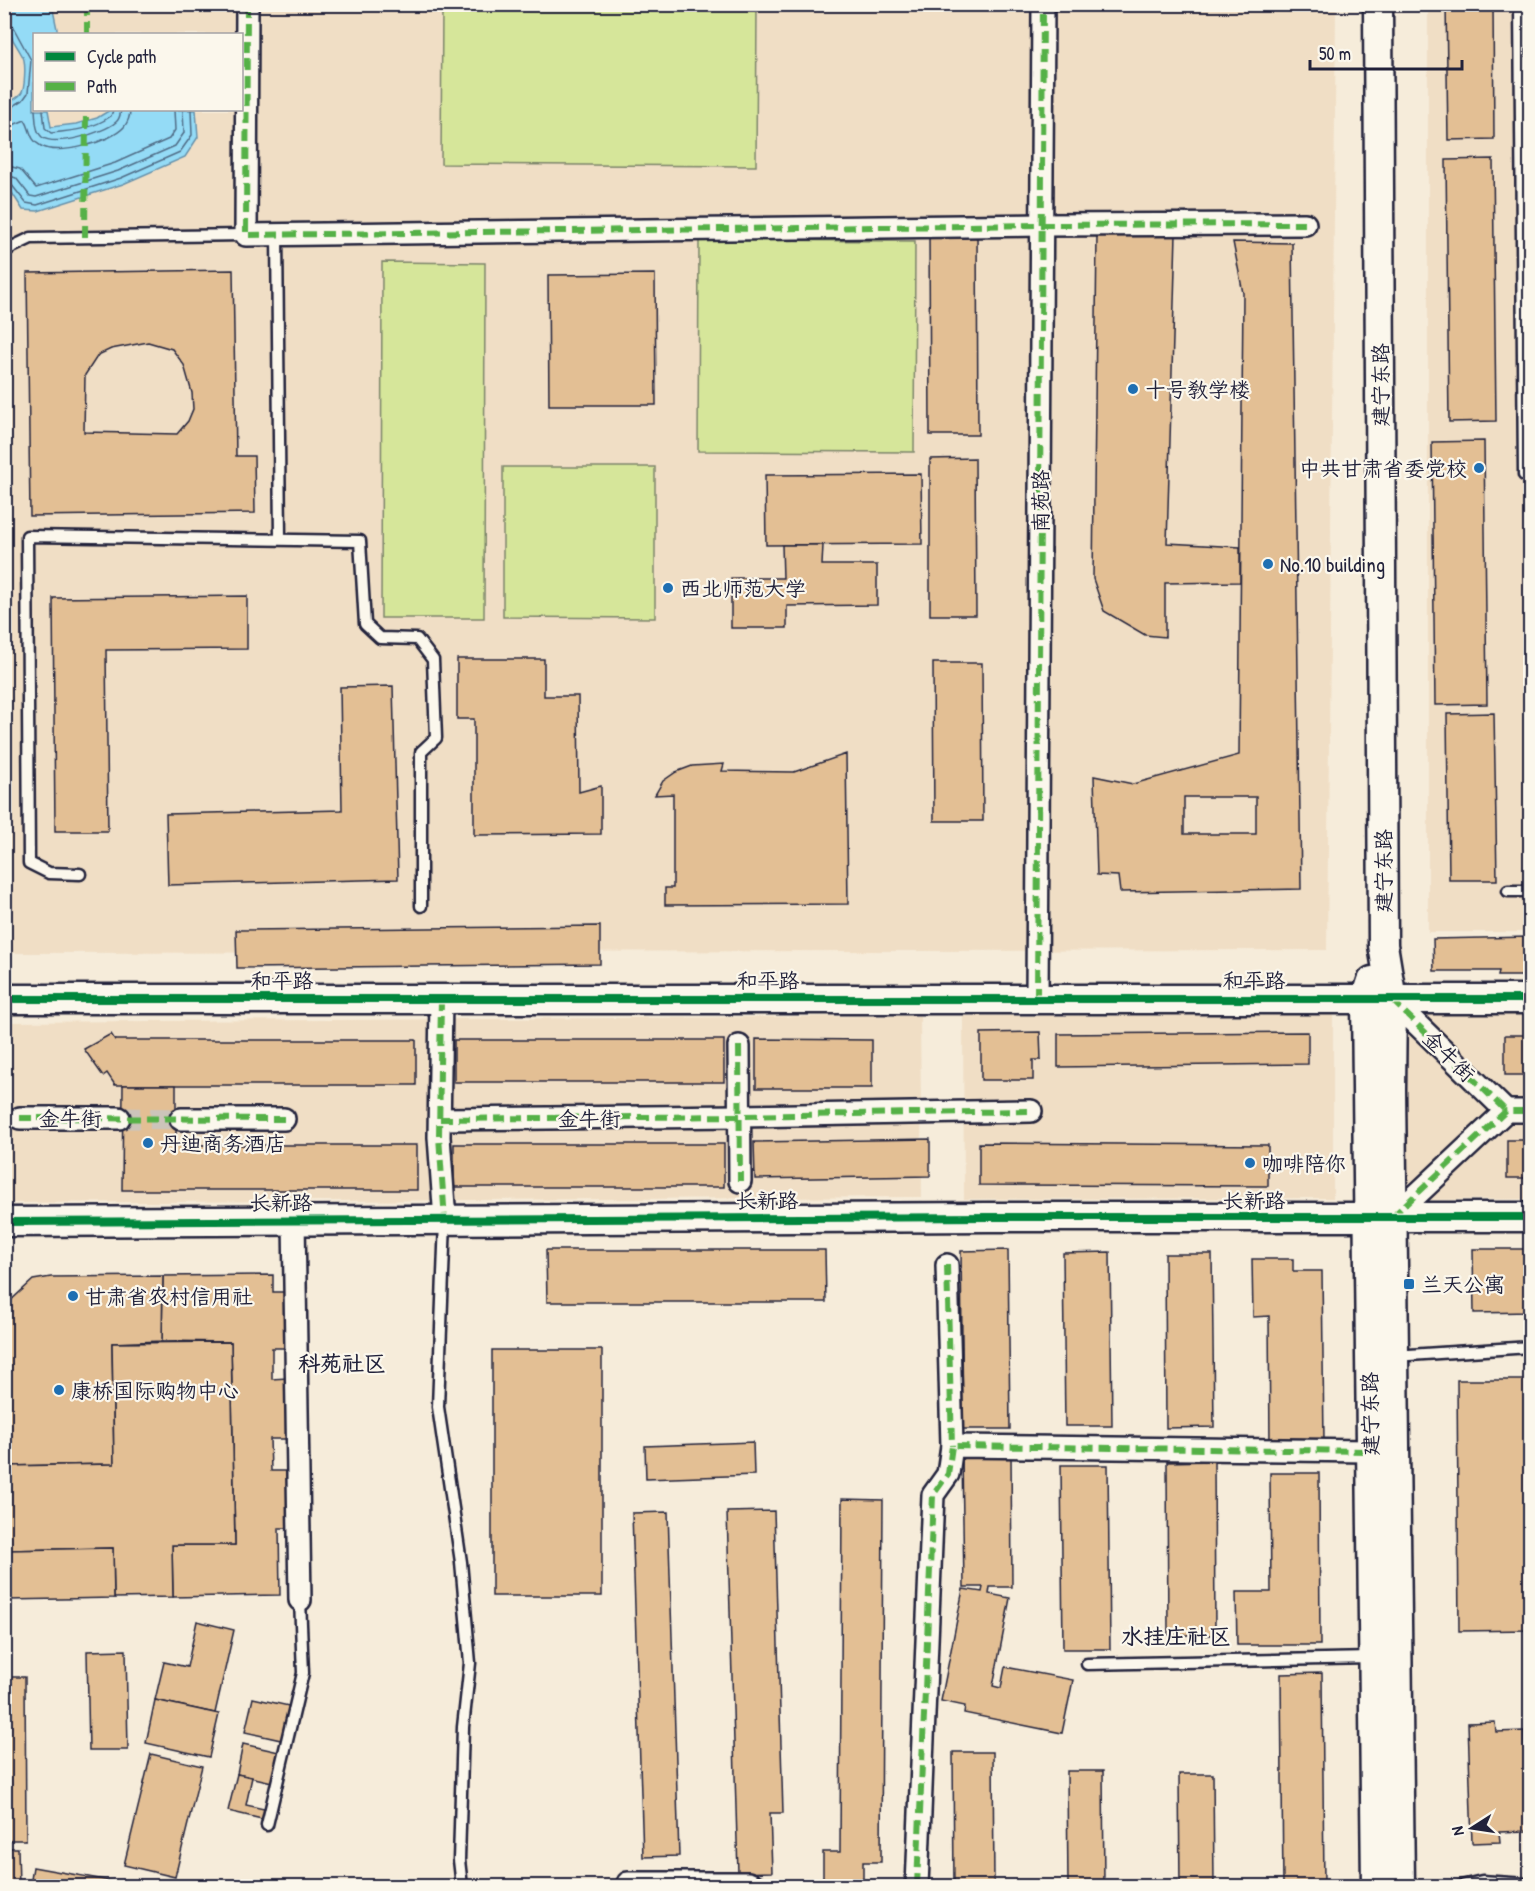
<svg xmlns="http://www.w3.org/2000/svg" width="1535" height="1891" viewBox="0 0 1535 1891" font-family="'Patrick Hand','LXGW WenKai TC',sans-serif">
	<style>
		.built { fill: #f0dec5; fill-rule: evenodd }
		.green { fill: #d6e69a; stroke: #7c846a; stroke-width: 1.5 }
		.water { fill: #94dbf6; stroke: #6691ab; stroke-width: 1.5 }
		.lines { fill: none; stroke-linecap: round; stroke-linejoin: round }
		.shore { stroke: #506c86; stroke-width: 1.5 }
		.building { fill: #e3bf94; stroke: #22223b; stroke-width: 1.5; fill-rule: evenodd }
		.street-tunnel { stroke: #ccc4ba; stroke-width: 21; stroke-dasharray: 21 10; stroke-linecap: butt }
		.lane-casing { stroke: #22223b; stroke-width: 15 }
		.street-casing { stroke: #22223b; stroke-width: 26 }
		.secondary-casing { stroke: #22223b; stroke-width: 33 }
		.lane { stroke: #fbf7ec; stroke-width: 10 }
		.street { stroke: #fbf7ec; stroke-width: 21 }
		.secondary { stroke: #fbf7ec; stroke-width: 28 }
		.quiet { stroke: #55b146; stroke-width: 6; stroke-dasharray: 12 6; stroke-linecap: butt }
		.cycleway-casing { stroke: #fbf7ec; stroke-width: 11 }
		.cycleway { stroke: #00873e; stroke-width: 8 }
		.poi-dot { fill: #1f6fb2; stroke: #fbf7ec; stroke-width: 2 }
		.labels { text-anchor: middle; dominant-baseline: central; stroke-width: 4.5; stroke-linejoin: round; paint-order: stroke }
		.street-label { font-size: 21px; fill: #22223b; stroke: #fbf7ec }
		.poi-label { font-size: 21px; fill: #22223b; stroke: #fbf7ec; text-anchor: start }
		.neighbourhood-label { font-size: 22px; font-weight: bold; fill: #22223b; stroke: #fbf7ec }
	</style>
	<rect width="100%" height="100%" fill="#f6ecda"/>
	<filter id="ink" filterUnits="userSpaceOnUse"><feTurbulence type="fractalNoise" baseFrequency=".0167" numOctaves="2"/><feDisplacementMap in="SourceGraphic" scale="12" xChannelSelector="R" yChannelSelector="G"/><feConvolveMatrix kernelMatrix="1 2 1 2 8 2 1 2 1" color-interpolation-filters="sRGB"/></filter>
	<g filter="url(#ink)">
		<g class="built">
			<path d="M4,5H1336L1327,950L5,953ZM34,34H242V110H34Z"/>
			<rect x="1428" y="5" width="102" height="927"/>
			<path d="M1333,1015V1198L964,1199L963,1016Z"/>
			<path d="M1403,1015H1530V1199L1404,1200Z"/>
			<path d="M920,1016L922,1197L5,1203L4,1022Z"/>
		</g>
		<g class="green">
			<path d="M442,5H757L756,166L441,164Z"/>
			<path d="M699,240L915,241L914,452L698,451Z"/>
			<path d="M382,262L485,263L484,618H381Z"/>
			<path d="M503,467H655V618L503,617Z"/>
		</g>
		<path class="water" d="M5,5H52L58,34H34V110H48L51,127L76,124L97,118L110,110H196L198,137L185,157L123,184L38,211L23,210L5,182V105C10,102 16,99 21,94C25,90 26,63 23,57C13,38 2,29 5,5Z"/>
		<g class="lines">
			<g class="shore">
				<path d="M4,22L12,25L31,60L28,93L23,100L9,109L4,110"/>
				<path d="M35,110C36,118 35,131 42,137C55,147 104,133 116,122C120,119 120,115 121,110"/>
				<path d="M43,110L45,128L51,133C73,131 93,129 111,116L113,110"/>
				<path d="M4,126L13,125L25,120C31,129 29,140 41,146C59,156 111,142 124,127C128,122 130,116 130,110"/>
				<path d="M4,165L20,169L36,188L115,163L169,139L175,130L174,110"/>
				<path d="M4,174L16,178L30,196L36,197L118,171L175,146L184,133L183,110"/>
				<path d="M4,182L11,184L26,203L37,205L121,178L180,152L192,135L191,110"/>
			</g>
		</g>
		<g class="building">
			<rect x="151" y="4" width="44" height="4"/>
			<path d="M1446,4H1493L1494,139L1448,140Z"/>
			<path d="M1493,159L1496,421L1449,422L1446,160Z"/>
			<path d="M929,231H977L978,435H930Z"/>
			<path d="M1097,234H1176L1167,543L1240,547V582L1165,583V637L1145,635L1104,611L1093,579Z"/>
			<path d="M1233,242L1292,243L1301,889L1120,892L1118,876L1097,875L1094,776L1133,784L1239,755L1243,293ZM1184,797H1256V834H1184Z"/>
			<path d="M233,270L236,456H254L255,513L30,516L27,273ZM148,342L172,349L184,365L192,393L193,409L188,421L177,434L84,432L85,375L98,355L111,349Z"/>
			<path d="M655,274L656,405H549L548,275Z"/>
			<path d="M1484,441L1487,704L1435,705L1432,442Z"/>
			<path d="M975,458L976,615H930V459Z"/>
			<path d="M921,474L922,544L766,545L765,475Z"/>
			<path d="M782,545H823L822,565H877V605L787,606V628H731V578H783Z"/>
			<path d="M247,596V649L106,650L108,831H55L53,598Z"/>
			<path d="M457,659H544V696H578L579,792L601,786V834L474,835V719H457Z"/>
			<path d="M933,663H982L983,821H934Z"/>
			<path d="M393,686L398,879L168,885L166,814L342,810L340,687Z"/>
			<path d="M1494,713L1497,880H1449L1447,714Z"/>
			<path d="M846,754L848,904L665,905V888H673V794L655,795L663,781L676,772L692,766L724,764L722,771L794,772Z"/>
			<path d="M600,926V964L237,968L236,930Z"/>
			<path d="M1530,937V976H1498L1499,971H1434L1433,939Z"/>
			<path d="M1040,1032L1041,1060H1033V1080H981V1033Z"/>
			<path d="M1308,1032V1064L1058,1067V1034Z"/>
			<path d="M111,1034L115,1040H416V1085H115L107,1073L103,1076L84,1049Z"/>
			<rect x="1505" y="1035" width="25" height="40"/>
			<path d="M756,1039L872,1040V1088H756Z"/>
			<rect x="454" y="1040" width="270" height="42"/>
			<path d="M123,1085H176V1145H417V1190H122Z"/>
			<path d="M930,1139V1176L755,1179L754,1142Z"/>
			<rect x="1507" y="1140" width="23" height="38"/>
			<path d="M979,1143L1268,1145V1186L979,1185Z"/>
			<rect x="454" y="1144" width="270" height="43"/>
			<path d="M1473,1249H1530V1312L1474,1313Z"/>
			<path d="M546,1250H825L826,1302H547Z"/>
			<path d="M1008,1250L1010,1429H963L961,1251Z"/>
			<path d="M1110,1252L1112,1426H1065L1063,1253Z"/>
			<path d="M1165,1254H1212L1214,1427L1166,1428Z"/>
			<path d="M1252,1259H1293V1271H1322L1324,1443L1270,1444L1269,1316L1253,1317Z"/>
			<path d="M273,1275V1292H285L286,1348H272V1379L287,1378V1439H270L271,1471H287L288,1528H279L280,1595L173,1597L172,1545H235L231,1342L162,1341L163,1276Z"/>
			<path d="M163,1276L162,1341L112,1343L114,1464L5,1466L4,1315L7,1304L33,1280L51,1277Z"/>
			<path d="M231,1342L235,1545H172L173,1597L114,1598L113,1548L7,1550L5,1466L114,1464L112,1343Z"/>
			<rect x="492" y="1350" width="110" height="246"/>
			<path d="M1457,1380H1530V1630L1459,1631Z"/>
			<path d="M753,1442L754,1475L646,1479L645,1446Z"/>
			<path d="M1011,1455L1012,1587H990L989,1594L1010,1598L993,1686L1001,1688L1005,1667L1073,1680L1062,1733L964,1713L965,1706L941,1701L963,1589L982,1592L983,1587H964L962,1456Z"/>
			<path d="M1214,1461L1215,1635H1168L1167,1462Z"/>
			<path d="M1061,1465H1108L1110,1649H1063Z"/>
			<path d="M1270,1473H1319L1320,1645H1237L1236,1592H1271Z"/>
			<path d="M842,1499L883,1500L881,1862H863V1886H823V1852H840Z"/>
			<path d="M774,1511L783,1813H770L772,1872L738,1873L727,1512Z"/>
			<path d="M668,1512L679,1856L643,1857L632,1513Z"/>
			<path d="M113,1548L114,1598L7,1600V1550Z"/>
			<path d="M197,1621L234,1630L215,1713L155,1700L164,1662L187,1667Z"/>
			<path d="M126,1650L128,1750H89L87,1651Z"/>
			<path d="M1322,1673L1324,1886H1283L1281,1674Z"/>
			<path d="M4,1677H25L26,1840H4Z"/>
			<path d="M253,1698L289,1706L281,1740L245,1732Z"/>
			<path d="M155,1700L219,1714L209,1757L146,1743Z"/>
			<path d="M1495,1722L1496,1732L1524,1731L1527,1831L1499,1832L1500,1842L1472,1843L1468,1723Z"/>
			<path d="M243,1744L279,1752L272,1782L237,1774Z"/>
			<path d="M953,1752H993L994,1886H954Z"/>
			<path d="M151,1754L202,1766L175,1877L124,1865Z"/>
			<path d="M1067,1771H1103L1104,1886H1068Z"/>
			<path d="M237,1774L252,1777L246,1805L264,1809L262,1819L228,1811Z"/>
			<path d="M1179,1774H1213L1214,1886H1180Z"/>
			<path d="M4,1848H18L19,1886H4Z"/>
			<path d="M33,1867L132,1885V1886H30Z"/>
		</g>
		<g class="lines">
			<path class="street-tunnel" d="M119,1118L181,1119"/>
			<g class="lane-casing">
				<g id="lane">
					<path d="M1520,4L1524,475H1530"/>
					<path d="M277,234L280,539"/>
					<path d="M4,251L31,238L246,235"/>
					<path d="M80,874L49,873L29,863L27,536L360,541L365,624L380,638L417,639L433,660L436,738L421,752V906"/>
					<path d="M1508,891H1530"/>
					<path d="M445,1221L438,1407L461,1562L470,1663L463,1727L459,1860L462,1886"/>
					<path d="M1394,1356L1530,1347"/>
					<path d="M1087,1664L1372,1658"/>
					<path d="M267,1825L303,1673L300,1600"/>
					<path d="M1461,1886L1482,1881L1526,1884L1528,1886"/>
				</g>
			</g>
			<g class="street-casing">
				<g id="street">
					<path d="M247,4L246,235L1042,225L1305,224"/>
					<path d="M441,998L439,1137L445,1220"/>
					<path d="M1037,998L1043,4"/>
					<path d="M1392,1000L1506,1111"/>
					<path d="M739,1046L740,1181"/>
					<path d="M20,1118H119"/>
					<path d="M181,1119H284"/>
					<path d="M440,1119L739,1116L1031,1111"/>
					<path d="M1392,1218L1506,1111H1530"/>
					<path d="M294,1220L300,1600"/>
					<path d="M947,1265L952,1446"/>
					<path d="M627,1886L628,1883H748L755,1886"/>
					<path d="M917,1886L933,1495L948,1474L952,1446L1370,1451"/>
				</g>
			</g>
			<g class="secondary-casing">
				<g id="secondary">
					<path d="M1378,4L1383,945L1392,1000L1391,1090L1400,1886"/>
					<path d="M1372,981L1366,999L1376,1886"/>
					<path d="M4,999H1530"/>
					<path d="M4,1222L989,1217H1530"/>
				</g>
			</g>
			<use href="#lane" class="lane"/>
			<use href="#street" class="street"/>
			<use href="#secondary" class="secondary"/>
			<g class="quiet">
				<path d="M247,4L246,235L1042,225L1305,224"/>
				<path d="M87,34V4"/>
				<path d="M85,237L86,110"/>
				<path d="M441,998L439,1137L445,1220"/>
				<path d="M1037,998L1043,4"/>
				<path d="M1392,1000L1506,1111"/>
				<path d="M739,1046L740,1181"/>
				<path d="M20,1118L284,1119"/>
				<path d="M440,1119L739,1116L1031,1111"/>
				<path d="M1392,1217L1506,1111H1530"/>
				<path d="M947,1265L952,1446"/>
				<path d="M917,1886L933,1495L948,1474L952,1446L1370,1451"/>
			</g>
			<g class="cycleway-casing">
				<g id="cycleway">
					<path d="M4,999H1530"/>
					<path d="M4,1222L989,1217H1530"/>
				</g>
			</g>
			<use href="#cycleway" class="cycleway"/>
		</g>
	</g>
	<g class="poi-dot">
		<circle cx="1133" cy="389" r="6"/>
		<circle cx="1479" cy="468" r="6"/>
		<circle cx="1268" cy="564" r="6"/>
		<circle cx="668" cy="588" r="6"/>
		<circle cx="148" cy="1143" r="6"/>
		<circle cx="1250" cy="1163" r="6"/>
		<rect x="1403" y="1278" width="12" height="12" rx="3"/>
		<circle cx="73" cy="1296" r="6"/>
		<circle cx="59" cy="1390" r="6"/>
	</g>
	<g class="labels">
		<g class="street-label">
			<text transform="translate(1380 385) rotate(-90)">建宁东路</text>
			<text transform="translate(1040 501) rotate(-90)">南苑路</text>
			<text transform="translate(1383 871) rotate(-90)">建宁东路</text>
			<text x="282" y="980">和平路</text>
			<text x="768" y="980">和平路</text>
			<text x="1254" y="980">和平路</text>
			<text transform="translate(1449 1056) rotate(44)">金牛街</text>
			<text x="70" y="1118">金牛街</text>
			<text x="589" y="1118">金牛街</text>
			<text x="767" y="1200">长新路</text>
			<text x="1254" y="1200">长新路</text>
			<text x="281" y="1202">长新路</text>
			<text transform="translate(1370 1414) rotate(-91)">建宁东路</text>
		</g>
		<g class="poi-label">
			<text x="1145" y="389">十号教学楼</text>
			<text x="1467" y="468" text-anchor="end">中共甘肃省委党校</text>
			<text x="1280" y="564">No.10 building</text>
			<text x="680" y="588">西北师范大学</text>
			<text x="160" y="1143">丹迪商务酒店</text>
			<text x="1262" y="1163">咖啡陪你</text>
			<text x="1421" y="1284">兰天公寓</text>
			<text x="85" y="1296">甘肃省农村信用社</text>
			<text x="71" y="1390">康桥国际购物中心</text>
		</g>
		<g class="neighbourhood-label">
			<text x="342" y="1363">科苑社区</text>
			<text x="1176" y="1636">水挂庄社区</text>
		</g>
	</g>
	<rect width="1535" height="1891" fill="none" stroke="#fbf7ec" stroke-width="24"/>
	<rect x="12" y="12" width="1511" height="1867" fill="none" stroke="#22223b" stroke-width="2" filter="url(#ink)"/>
	<rect x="33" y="33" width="210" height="78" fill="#fbf7ec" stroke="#a4a2a5" stroke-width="1.5"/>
	<rect x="45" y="52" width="30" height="9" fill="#00873e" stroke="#a4a2a5" stroke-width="1.5"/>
	<text x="87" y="63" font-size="18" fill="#22223b">Cycle path</text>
	<rect x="45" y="82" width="30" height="9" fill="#55b146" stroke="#a4a2a5" stroke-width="1.5"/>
	<text x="87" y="93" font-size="18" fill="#22223b">Path</text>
	<g transform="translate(1472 1828) rotate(258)" stroke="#fbf7ec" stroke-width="4.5" paint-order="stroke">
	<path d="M0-4.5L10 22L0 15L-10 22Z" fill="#22223b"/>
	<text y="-9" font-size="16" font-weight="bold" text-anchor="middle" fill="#22223b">N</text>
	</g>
	<path d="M1310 60v9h152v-9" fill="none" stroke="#22223b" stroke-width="3"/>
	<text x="1319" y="60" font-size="18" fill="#22223b" stroke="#fbf7ec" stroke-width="4.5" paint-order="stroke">50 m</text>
</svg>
